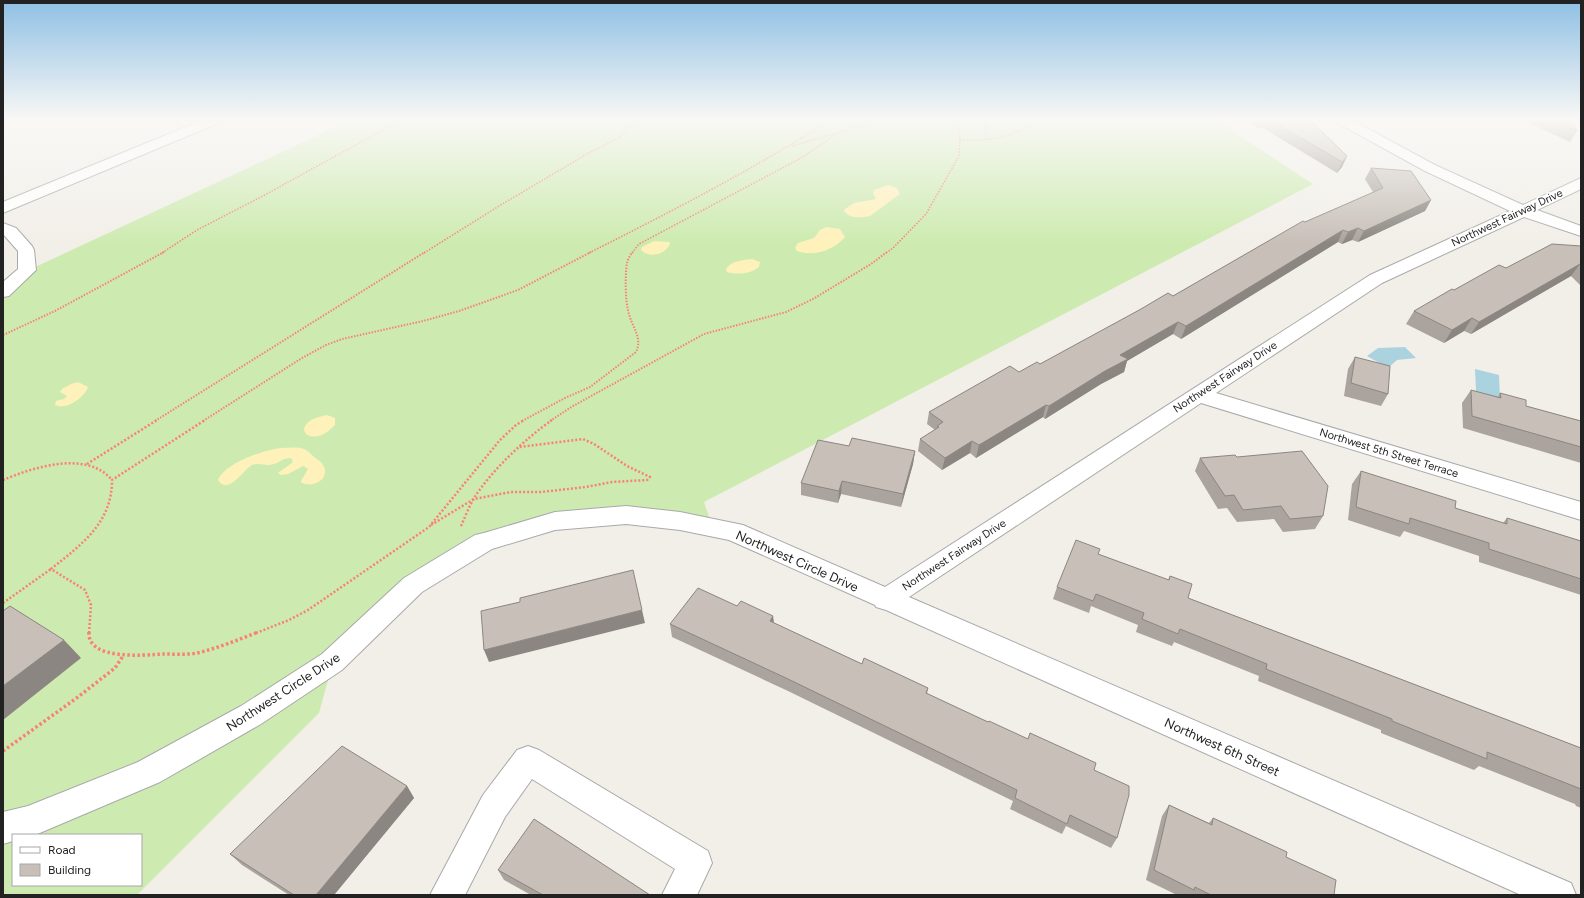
<svg xmlns="http://www.w3.org/2000/svg" width="1584" height="898" viewBox="0 0 1584 898" font-family="Figtree,sans-serif">
	<style>
		.grass { fill: #cdebb0; fill-rule: evenodd }
		.sand { fill: #fff1ba }
		.water { fill: #aad3df }
		.lines { fill: none; stroke-linecap: round; stroke-linejoin: round }
		.stream { fill: #aad3df; fill-rule: evenodd }
		.minor-casing { stroke: #a9a9a9; stroke-width: 2 }
		.path-far3 { stroke: #fa8072; stroke-width: 1.5; stroke-dasharray: 1.5 1.5; stroke-linecap: butt }
		.path-far2 { stroke: #fa8072; stroke-width: 2; stroke-dasharray: 1.5 1.5; stroke-linecap: butt }
		.path-far1 { stroke: #fa8072; stroke-width: 2.5; stroke-dasharray: 2 2; stroke-linecap: butt }
		.path { stroke: #fa8072; stroke-width: 3.5; stroke-dasharray: 2.5 2.5; stroke-linecap: butt }
		.minor { fill: #fff; fill-rule: evenodd }
		.wall { fill: #aba49e }
		.shaded-wall { fill: #8b8681 }
		.building { fill: #c7bfb8; stroke: #8b8681 }
		.labels { text-anchor: middle; dominant-baseline: central; stroke-width: 3.5; stroke-linejoin: round; paint-order: stroke }
		.street-label { font-size: 11px; fill: #222; stroke: #fff }
		.near-street-label { font-size: 13px; fill: #222; stroke: #fff }
	</style>
	<rect width="100%" height="100%" fill="#f2efe9"/>
	<path class="grass" d="M353,119H1214L1313,184L704,502L713,528L626,515L484,542L333,662L319,713L137,895H3V282ZM13,835H141V885H13Z"/>
	<g class="sand">
		<path d="M888,185L897,188L900,194L870,216C861,218 850,219 844,211L845,209L854,203L876,199L873,193L874,190Z"/>
		<path d="M826,227L840,229L845,237C834,250 814,257 797,251L795,248L798,243L814,238L820,230Z"/>
		<path d="M654,241L669,242L670,244C666,254 649,259 641,250L642,247Z"/>
		<path d="M752,259L760,262L759,267C751,274 737,275 727,272L726,269C731,261 743,260 752,259Z"/>
		<path d="M78,382L88,387C84,398 67,410 55,405L56,401L64,399L67,396L60,392L62,389L71,384Z"/>
		<path d="M327,415L335,418V425C328,432 317,441 306,434L304,430C306,419 318,417 327,415Z"/>
		<path d="M281,448C287,448 294,447 300,448C306,449 309,452 313,456C318,460 324,463 325,470C326,482 311,487 302,483L301,481L308,469L303,466L288,474L281,475L278,473L293,462L291,458C283,458 280,462 274,464C266,467 260,462 252,465C243,470 228,496 218,480C225,463 264,450 281,448Z"/>
	</g>
	<g class="water">
		<path d="M1405,347L1416,358L1397,360L1388,368L1367,356L1378,348Z"/>
		<path d="M1475,369L1499,375L1500,398L1476,391Z"/>
	</g>
	<g class="lines">
		<path class="stream" d="M984,119H988L989,135L986,137L983,135Z"/>
		<g class="minor-casing">
			<g id="minor">
				<path d="M205,119H223L221,122L3,213V202Z"/>
				<path d="M1335,119H1350L1435,165L1523,205L1581,178V189L1537,210L1581,226V236L1524,217L1382,283L1216,393L1581,502V520L1201,403L909,597L1571,883L1576,895H1521L886,610L876,607L875,605L729,540L680,530L626,524L555,530L492,549L422,592L342,670L261,724L160,782L35,835H13V841L3,844V812L28,806L138,762L241,706L322,654L404,578L475,535L484,533L555,512L626,506L680,512L743,525L885,587L1370,275L1510,211L1425,171L1336,122Z"/>
				<path d="M3,223L16,228L32,246L34,250L36,270L9,296L3,297V282L18,269V251L3,234Z"/>
				<path d="M528,746L539,750L708,851L712,863L697,895H662L675,869L532,779L505,817L465,895H430L483,795L517,750Z"/>
			</g>
		</g>
		<g class="path-far3">
			<path d="M960,140C989,141 1015,138 1038,119"/>
			<path d="M792,146L837,133"/>
			<path d="M162,253L197,230L261,197L403,119"/>
			<path d="M424,253L499,206L587,154L619,138L626,129L640,119"/>
			<path d="M589,253C672,211 754,169 832,119"/>
			<path d="M632,253L639,244L803,157L838,133L877,119"/>
			<path d="M886,253L893,248L926,214L959,156L960,140L958,119"/>
		</g>
		<g class="path-far2">
			<path d="M3,335L55,311L164,252"/>
			<path d="M155,421L425,252"/>
			<path d="M203,421L302,358L326,345L342,339L423,321L459,311L518,290L591,252"/>
			<path d="M522,421L565,398L590,387L636,352C643,338 632,327 629,314C625,302 625,275 627,263C628,259 630,255 633,252"/>
			<path d="M550,421L573,406L704,334L786,312L813,299L871,264L887,252"/>
		</g>
		<g class="path-far1">
			<path d="M87,464L157,420"/>
			<path d="M3,480C34,467 87,450 112,480"/>
			<path d="M431,525L474,499L511,492H541L586,487L612,482L647,480L650,477L627,466L594,444L583,439L519,447"/>
			<path d="M461,526C465,517 469,507 474,498C492,470 525,439 552,420"/>
			<path d="M3,603L51,569"/>
			<path d="M89,633L91,605L85,590L51,569C82,544 112,523 112,480L205,420"/>
			<path d="M256,633L289,620L308,610L429,527L500,440L516,425L524,420"/>
		</g>
		<g class="path">
			<path d="M89,632C87,661 145,655 163,654C174,654 186,655 197,653C218,648 238,640 258,632"/>
			<path d="M3,751L78,697L115,668L123,656"/>
		</g>
		<use href="#minor" class="minor"/>
	</g>
	<g class="wall">
		<path d="M1248,119H1309L1347,156L1342,167L1337,173L1263,128H1257Z"/>
		<path d="M1520,119H1570L1577,131L1570,142Z"/>
		<path d="M1371,168L1431,200L1425,211L1358,242L1352,240L1342,244L1338,242L1181,339L1173,334L1127,361L1124,372L1101,384L1045,419L1043,417L976,458L970,453L942,470L918,451L920,439L935,430L927,424L929,412L1019,372L1040,364L1173,296L1305,222L1373,192L1365,179Z"/>
		<path d="M1581,246V286L1571,276L1471,334L1464,331L1444,343L1406,324L1414,311L1454,290L1506,268Z"/>
		<path d="M1355,357L1388,394L1381,406L1344,396L1348,369Z"/>
		<path d="M1471,390L1498,397L1500,393L1526,406L1581,421V463L1463,428L1462,403Z"/>
		<path d="M849,446L915,451L913,464L901,507L841,494L838,503L801,495V483Z"/>
		<path d="M1237,457L1323,516L1315,529L1283,532L1274,519L1237,522L1227,508L1218,509L1195,471L1200,458Z"/>
		<path d="M1361,471L1455,508L1503,523L1507,518L1581,541V595L1479,562V556L1404,531L1400,537L1348,520L1352,484Z"/>
		<path d="M1098,554L1168,580L1170,576L1188,598L1581,748V808L1576,806L1575,804L1479,766L1474,770L1381,733V730L1258,681L1259,676L1174,642L1172,646L1136,632L1138,625L1091,606L1089,613L1053,599L1057,587Z"/>
		<path d="M737,606L773,616L774,623L862,664L928,688L927,694L988,722L1028,739L1030,733L1094,770L1117,838L1111,848L1066,826L1062,834L1010,809L1013,801L788,691L672,637L670,624Z"/>
		<path d="M407,786L414,798L334,895H289L242,865L230,854Z"/>
		<path d="M1169,805L1209,823L1213,818L1286,857L1334,895H1177L1146,880L1162,816Z"/>
		<path d="M498,870L650,895H531L504,880Z"/>
	</g>
	<g class="shaded-wall">
		<path d="M1347,156L1342,167L1337,173L1342,162Z"/>
		<path d="M1431,200L1425,211L1358,242L1364,231Z"/>
		<path d="M1358,228L1352,240L1342,244L1348,232Z"/>
		<path d="M1343,230L1338,242L1181,339L1186,326Z"/>
		<path d="M1580,264L1571,276L1471,334L1479,322Z"/>
		<path d="M1472,318L1464,331L1444,343L1452,330Z"/>
		<path d="M1178,322L1173,334L1127,361L1124,372L1101,384L1045,419L1049,406L1120,355Z"/>
		<path d="M1046,405L1043,417L976,458L979,445Z"/>
		<path d="M972,441L970,453L942,470L945,458Z"/>
		<path d="M915,451L913,464L901,507L903,494Z"/>
		<path d="M842,481L841,494L838,503L839,491Z"/>
		<path d="M642,610L645,623L489,662L484,650Z"/>
		<path d="M773,616L774,628L770,621Z"/>
		<path d="M64,640L81,658L3,720V686Z"/>
		<path d="M407,786L414,798L334,895H316Z"/>
	</g>
	<g class="building">
		<path d="M1269,119H1309L1347,156L1342,162Z"/>
		<path d="M1548,119H1570L1577,131Z"/>
		<path d="M1371,168L1411,171L1431,200L1364,231L1358,228L1348,232L1343,230L1186,326L1178,322L1120,355L1128,359L1105,371L1049,406L1046,405L979,445L972,441L945,458L920,439L939,427L937,426L943,422L929,412L1010,366L1019,372L1037,362L1040,364L1141,309L1168,293L1173,296L1303,221L1305,222L1383,188Z"/>
		<path d="M1552,244L1581,246V265L1580,264L1479,322L1472,318L1452,330L1414,311L1452,289L1454,290L1499,265L1506,268Z"/>
		<path d="M1355,357L1390,366L1388,394L1351,383Z"/>
		<path d="M1471,390L1501,398L1500,393L1526,400V406L1581,421V447L1472,416Z"/>
		<path d="M852,438L915,451L903,494L842,481L839,491L801,483L818,440L849,446Z"/>
		<path d="M1302,451L1328,486L1323,516L1290,519L1281,506L1243,510L1234,495L1225,496L1200,458L1235,455L1237,457Z"/>
		<path d="M1361,471L1456,501L1455,508L1507,524V518L1581,541V579L1489,549V543L1410,518L1409,524L1356,507Z"/>
		<path d="M1076,540L1100,549L1098,554L1169,580L1170,576L1192,584L1188,598L1581,748V789L1487,752V759L1392,721V719L1266,669L1267,664L1180,629L1178,634L1142,619L1144,613L1096,594L1093,601L1057,587Z"/>
		<path d="M633,570L642,610L484,650L481,611L520,602V598Z"/>
		<path d="M698,588L737,606L741,601L773,616L770,621L862,664L864,658L928,688L926,693L988,722L989,721L1028,739L1030,733L1096,763L1094,770L1129,786V795L1117,838L1070,815L1067,824L1015,798L1017,790L788,679L670,624Z"/>
		<path d="M10,606L64,640L3,686V611Z"/>
		<path d="M342,746L407,786L316,895H294L230,854Z"/>
		<path d="M1169,805L1212,825L1213,818L1287,852L1286,857L1336,880L1334,895H1211L1195,887L1194,890L1154,870Z"/>
		<path d="M534,819L650,895H543L498,870Z"/>
	</g>
	<linearGradient id="sky" x2="0" y2="1"><stop stop-color="#8fc0e4"/><stop offset="0.49" stop-color="#f9f8f5"/><stop offset="1" stop-color="#f9f8f5" stop-opacity="0"/></linearGradient>
	<rect width="1584" height="244" fill="url(#sky)"/>
	<g class="labels">
		<g class="street-label">
			<text transform="translate(1507 218) rotate(-25)">Northwest Fairway Drive</text>
			<text transform="translate(1225 377) rotate(-33)">Northwest Fairway Drive</text>
			<text transform="translate(1389 453) rotate(17)">Northwest 5th Street Terrace</text>
			<text transform="translate(954 555) rotate(-33)">Northwest Fairway Drive</text>
		</g>
		<g class="near-street-label">
			<text transform="translate(797 561) rotate(24)">Northwest Circle Drive</text>
			<text transform="translate(283 692) rotate(-33)">Northwest Circle Drive</text>
			<text transform="translate(1222 747) rotate(24)">Northwest 6th Street</text>
		</g>
	</g>
	<rect width="1584" height="898" fill="none" stroke="#222222" stroke-width="8"/>
	<rect x="12" y="834" width="130" height="52" fill="#ffffff" stroke="#a7a7a7"/>
	<rect x="20" y="847" width="20" height="6" fill="#ffffff" stroke="#a7a7a7"/>
	<text x="48" y="854" font-size="12" fill="#222222">Road</text>
	<rect x="20" y="864" width="20" height="12" fill="#c7bfb8" stroke="#a7a7a7"/>
	<text x="48" y="874" font-size="12" fill="#222222">Building</text>
</svg>
